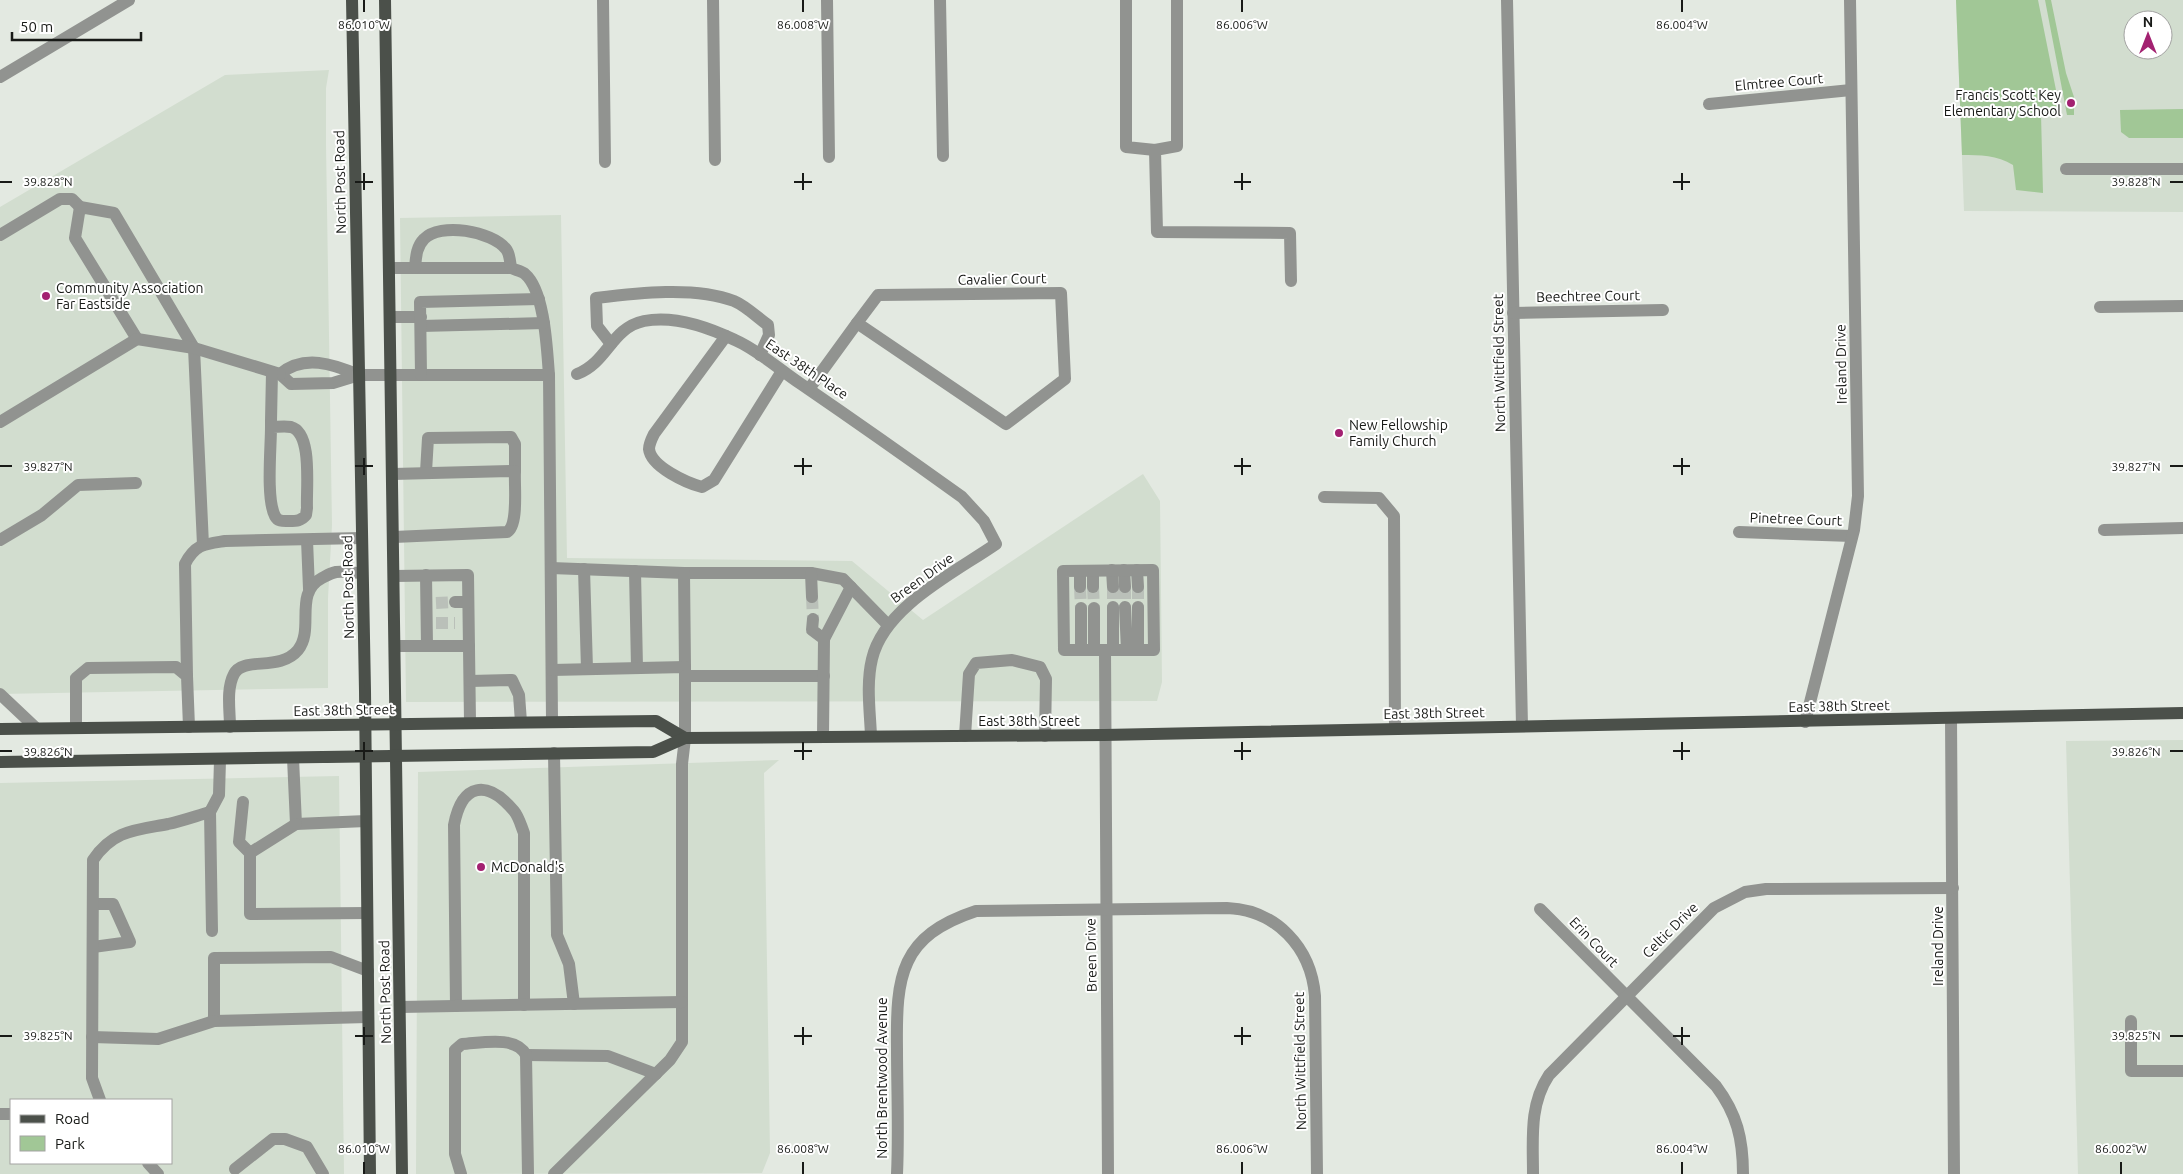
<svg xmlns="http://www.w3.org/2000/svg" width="2183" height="1174" viewBox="0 0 2183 1174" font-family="Ubuntu,sans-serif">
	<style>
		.built { fill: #d2ddcf; fill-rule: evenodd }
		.green { fill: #a1c796 }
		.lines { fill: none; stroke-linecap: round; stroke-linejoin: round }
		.minor-tunnel { stroke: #bac0b9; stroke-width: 12; stroke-dasharray: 12 6; stroke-linecap: butt }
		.minor { stroke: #919390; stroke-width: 12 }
		.major { stroke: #4b504a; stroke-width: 12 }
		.ticks { fill: none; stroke: #181a17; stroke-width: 2 }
		.poi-dot { fill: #a32171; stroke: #fff; stroke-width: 2 }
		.labels { text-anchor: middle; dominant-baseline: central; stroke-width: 4; stroke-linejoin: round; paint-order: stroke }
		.street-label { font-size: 14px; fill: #181a17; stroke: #fff }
		.poi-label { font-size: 14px; fill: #181a17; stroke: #fff; text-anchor: start }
		.ticks-label { font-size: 12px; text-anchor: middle; fill: #181a17; stroke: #fff; stroke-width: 4; stroke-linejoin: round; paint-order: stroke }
	</style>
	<rect width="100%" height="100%" fill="#e3e9e1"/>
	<g class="built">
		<path d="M1956,0H2183V212L1964,211ZM2133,20H2163V50H2133Z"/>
		<path d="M329,70L326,88V145L332,525L328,598V688L0,694V207L225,75Z"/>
		<path d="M561,215L567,558L852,561L923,620L1143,474L1160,501L1162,682L1157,701L406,702L400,218Z"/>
		<path d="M2183,740V1174H2078L2066,741Z"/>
		<path d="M779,760L764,773L770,1153L762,1173L416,1174L418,772Z"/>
		<path d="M339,776L344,1174H0V783ZM11,1100H171V1163H11Z"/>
	</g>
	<g class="green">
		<path d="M1956,0H2038L2061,115L2041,114L2043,193L2016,190L2013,165C1997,155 1980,155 1962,155Z"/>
		<path d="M2045,0H2051L2066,73L2074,97V115H2067Z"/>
		<path d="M2183,109V138H2129L2121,132L2120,110Z"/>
	</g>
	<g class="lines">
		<g class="minor-tunnel">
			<path d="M1080,587L1081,608"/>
			<path d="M1093,587L1094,608"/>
			<path d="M1113,587V607"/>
			<path d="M1125,587V607"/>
			<path d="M1138,587V607"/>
			<path d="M812,597L813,619"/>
			<path d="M436,603L455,602"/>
			<path d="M436,623H455"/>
		</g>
		<g class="minor">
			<path d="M603,0L605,162"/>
			<path d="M713,0L715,160"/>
			<path d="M827,0L829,157"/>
			<path d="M940,0L943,156"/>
			<path d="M1126,0V147L1155,150"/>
			<path d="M1177,0V146L1155,150L1157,232L1290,233L1291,281"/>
			<path d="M1507,0L1522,726"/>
			<path d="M0,77L129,0"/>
			<path d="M1709,104L1851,90"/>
			<path d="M2066,169H2183"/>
			<path d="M0,235L60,199H72L80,207"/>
			<path d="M390,268H511C515,270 522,271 525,274C545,291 547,351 549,375L552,721"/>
			<path d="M415,268C416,258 416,247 424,239C440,222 492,231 506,249C510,254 510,262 511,268"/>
			<path d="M1061,293L1065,379L1006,424L857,323L878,295Z"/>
			<path d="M2100,307L2183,306"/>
			<path d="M1513,313L1663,310"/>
			<path d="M391,317H421"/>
			<path d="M421,326L544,323"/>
			<path d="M726,336L654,434C652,438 649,445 649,449C651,467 687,483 702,487L714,480L782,371"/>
			<path d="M137,339L75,238L80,207L114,213L194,348L203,545"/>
			<path d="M611,344L597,326L596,298C637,293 695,286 734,301C746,306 758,318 768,325L769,335L760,355"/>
			<path d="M577,374C608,362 611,328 644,321C674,315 708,327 735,340C758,350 780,370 801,384C855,421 909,459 962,497L984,521L996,544C954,573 884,607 872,659C866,684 870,711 871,736"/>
			<path d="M359,375C333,364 304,354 280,374L291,384L333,383L359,375H549"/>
			<path d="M421,375L420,302L539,299"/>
			<path d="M809,389L857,323"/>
			<path d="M0,422L137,339L194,348L280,374"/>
			<path d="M271,427C277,427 285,426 291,427C313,433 306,489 307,508L306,515C301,521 297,521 289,521C284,521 278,522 275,516C266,499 271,448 271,427V421L272,372"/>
			<path d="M426,472L428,438L511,437L515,444V471"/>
			<path d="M393,474L515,471C514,485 519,525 507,532L394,537"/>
			<path d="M1324,497L1379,498L1394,516L1395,728"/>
			<path d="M2104,530L2183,528"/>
			<path d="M1739,532L1852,536"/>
			<path d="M0,540L42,515L78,485L136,483"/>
			<path d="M307,540L309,589"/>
			<path d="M551,568L684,573H811L843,579L888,625"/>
			<path d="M584,569L587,669"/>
			<path d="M1112,570L1113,587"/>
			<path d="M1124,570L1125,587"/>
			<path d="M1137,570L1138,587"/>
			<path d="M635,571L637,668"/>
			<path d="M1093,571V587"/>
			<path d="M684,573L685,667"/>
			<path d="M811,573L812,597"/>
			<path d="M426,575L427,646"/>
			<path d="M394,576L468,575L470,722"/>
			<path d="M1080,587V571"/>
			<path d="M455,602H468"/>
			<path d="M1113,607V650"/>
			<path d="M1125,607L1127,650"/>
			<path d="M1138,607V650"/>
			<path d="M1081,608V650"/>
			<path d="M813,619L812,630L824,639"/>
			<path d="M395,646H469"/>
			<path d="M1094,650V608"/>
			<path d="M1105,650H1154L1153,570L1063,571L1064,650H1105L1108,1174"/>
			<path d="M552,670L685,667V738L682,764V1042L670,1060L554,1174"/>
			<path d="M187,676L185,564C195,544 205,544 225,541L362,538"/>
			<path d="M685,676H824"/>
			<path d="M470,681L512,680L519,695L521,722"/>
			<path d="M0,694L36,728"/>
			<path d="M1951,718L1954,1174"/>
			<path d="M1805,722L1854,530L1858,496L1850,0"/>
			<path d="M230,727C230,711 226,689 234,674C243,656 280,672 298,650C315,629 293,593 322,578C326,576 331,573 336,572C344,571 354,573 362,573"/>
			<path d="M76,728V678L88,668L176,667L187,676L189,727"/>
			<path d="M823,736L824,639L851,587"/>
			<path d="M965,736L969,674L976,663L1012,660L1040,667L1046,679L1045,736"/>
			<path d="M554,753L557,935L569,964L574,1004"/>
			<path d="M293,758L296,824L366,821"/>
			<path d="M243,802L239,842L250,853"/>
			<path d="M296,824L250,853V914L367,913"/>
			<path d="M93,904H113L130,942L93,947"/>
			<path d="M1540,909L1716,1086C1737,1114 1743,1139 1743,1174"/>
			<path d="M212,931L210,812L219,795L220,760"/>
			<path d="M368,971L331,957L214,958V1021L368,1017"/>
			<path d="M456,1006L454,825C462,783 487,779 514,811C519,817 521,826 524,833V1005"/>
			<path d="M400,1007L682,1002"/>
			<path d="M2131,1021V1071H2183"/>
			<path d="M92,1037L158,1039L214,1021"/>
			<path d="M526,1055L608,1056L656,1074"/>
			<path d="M100,1100L92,1078L93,860C113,830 136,830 168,824C182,821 196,816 210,812"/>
			<path d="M0,1114H11"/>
			<path d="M148,1163L158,1174"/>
			<path d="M235,1169L273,1139H285L307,1147L323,1174"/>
			<path d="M461,1174L455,1154V1050L462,1044C481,1043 516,1035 526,1055L528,1174"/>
			<path d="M897,1174C899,1132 897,1090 897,1048C896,976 900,936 976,911L1227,908C1276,910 1311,947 1315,996L1317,1174"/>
			<path d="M1533,1174C1533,1139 1529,1105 1549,1075L1714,908L1745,892L1766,889L1953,888"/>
		</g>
		<g class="major">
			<path d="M352,0L365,691L370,1174"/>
			<path d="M385,0L402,1174"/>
			<path d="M0,729L656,721L685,738"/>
			<path d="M0,762L653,752L685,738L1104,735L2183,713"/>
		</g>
	</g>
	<path class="ticks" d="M364,0V12M803,0V12M1242,0V12M1682,0V12M364,173V190M803,173V190M1242,173V190M1682,173V190M0,182H12M355,182H373M794,182H812M1234,182H1251M1673,182H1690M2170,182H2183M364,458V475M803,458V475M1242,458V475M1682,458V475M0,466H12M355,466H373M794,466H812M1234,466H1251M1673,466H1690M2170,466H2183M364,742V760M803,742V760M1242,742V760M1682,742V760M0,751H12M355,751H373M794,751H812M1234,751H1251M1673,751H1690M2170,751H2183M364,1027V1045M803,1027V1045M1242,1027V1045M1682,1027V1045M0,1036H12M355,1036H373M794,1036H812M1234,1036H1251M1673,1036H1690M2170,1036H2183M364,1162V1174M803,1162V1174M1242,1162V1174M1682,1162V1174M2121,1162V1174"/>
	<g class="poi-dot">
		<circle cx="2071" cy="103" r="5"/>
		<circle cx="46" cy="296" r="5"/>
		<circle cx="1339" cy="433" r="5"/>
		<circle cx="481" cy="867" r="5"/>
	</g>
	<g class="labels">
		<g class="street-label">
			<text transform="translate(1779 82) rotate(-5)">Elmtree Court</text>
			<text transform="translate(340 182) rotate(-91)">North Post Road</text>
			<text transform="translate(1002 279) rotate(-1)">Cavalier Court</text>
			<text transform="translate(1588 296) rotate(-1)">Beechtree Court</text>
			<text transform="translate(1499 363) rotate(-91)">North Wittfield Street</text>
			<text transform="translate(1841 364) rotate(-91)">Ireland Drive</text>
			<text transform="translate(807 369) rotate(34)">East 38th Place</text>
			<text transform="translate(1796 519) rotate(2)">Pinetree Court</text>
			<text transform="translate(922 578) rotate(-36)">Breen Drive</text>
			<text transform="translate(348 587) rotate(-91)">North Post Road</text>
			<text transform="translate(1839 706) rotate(-1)">East 38th Street</text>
			<text transform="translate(344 710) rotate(-1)">East 38th Street</text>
			<text transform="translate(1434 713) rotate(-1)">East 38th Street</text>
			<text x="1029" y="721">East 38th Street</text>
			<text transform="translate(1670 930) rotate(-45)">Celtic Drive</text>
			<text transform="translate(1594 942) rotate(46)">Erin Court</text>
			<text transform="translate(1938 946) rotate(-90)">Ireland Drive</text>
			<text transform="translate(1091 955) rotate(-91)">Breen Drive</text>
			<text transform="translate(385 992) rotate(-91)">North Post Road</text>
			<text transform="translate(1300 1061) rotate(-91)">North Wittfield Street</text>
			<text transform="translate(882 1078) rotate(-90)">North Brentwood Avenue</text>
		</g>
		<g class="poi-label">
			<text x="2061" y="95" text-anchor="end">Francis Scott Key<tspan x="2061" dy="16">Elementary School</tspan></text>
			<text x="56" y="288">Community Association<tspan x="56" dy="16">Far Eastside</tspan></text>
			<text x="1349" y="425">New Fellowship<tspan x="1349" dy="16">Family Church</tspan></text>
			<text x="491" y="867">McDonald's</text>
		</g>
	</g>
	<g class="ticks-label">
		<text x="364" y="29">86.010°W</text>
		<text x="803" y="29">86.008°W</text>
		<text x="1242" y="29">86.006°W</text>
		<text x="1682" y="29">86.004°W</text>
		<text x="48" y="186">39.828°N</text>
		<text x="2136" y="186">39.828°N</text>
		<text x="48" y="471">39.827°N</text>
		<text x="2136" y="471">39.827°N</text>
		<text x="48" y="756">39.826°N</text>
		<text x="2136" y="756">39.826°N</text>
		<text x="48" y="1040">39.825°N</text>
		<text x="2136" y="1040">39.825°N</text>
		<text x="364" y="1153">86.010°W</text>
		<text x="803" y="1153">86.008°W</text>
		<text x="1242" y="1153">86.006°W</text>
		<text x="1682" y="1153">86.004°W</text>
		<text x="2121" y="1153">86.002°W</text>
	</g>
	<rect x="10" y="1099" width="162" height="65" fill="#ffffff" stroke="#a3a3a2"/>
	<rect x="20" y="1115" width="25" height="8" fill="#4b504a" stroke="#a3a3a2"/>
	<text x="55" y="1124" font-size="15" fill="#181a17">Road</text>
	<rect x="20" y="1136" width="25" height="15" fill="#a1c796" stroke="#a3a3a2"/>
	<text x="55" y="1149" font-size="15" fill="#181a17">Park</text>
	<g transform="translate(2148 35)"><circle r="24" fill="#ffffff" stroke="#a3a3a2"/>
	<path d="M0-4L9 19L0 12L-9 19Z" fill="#a32171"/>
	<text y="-8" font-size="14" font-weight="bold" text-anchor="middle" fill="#181a17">N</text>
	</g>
	<path d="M12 32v8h129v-8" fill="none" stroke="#181a17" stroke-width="2.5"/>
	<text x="20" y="32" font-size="15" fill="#181a17" stroke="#ffffff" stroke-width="4" paint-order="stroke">50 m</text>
</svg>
